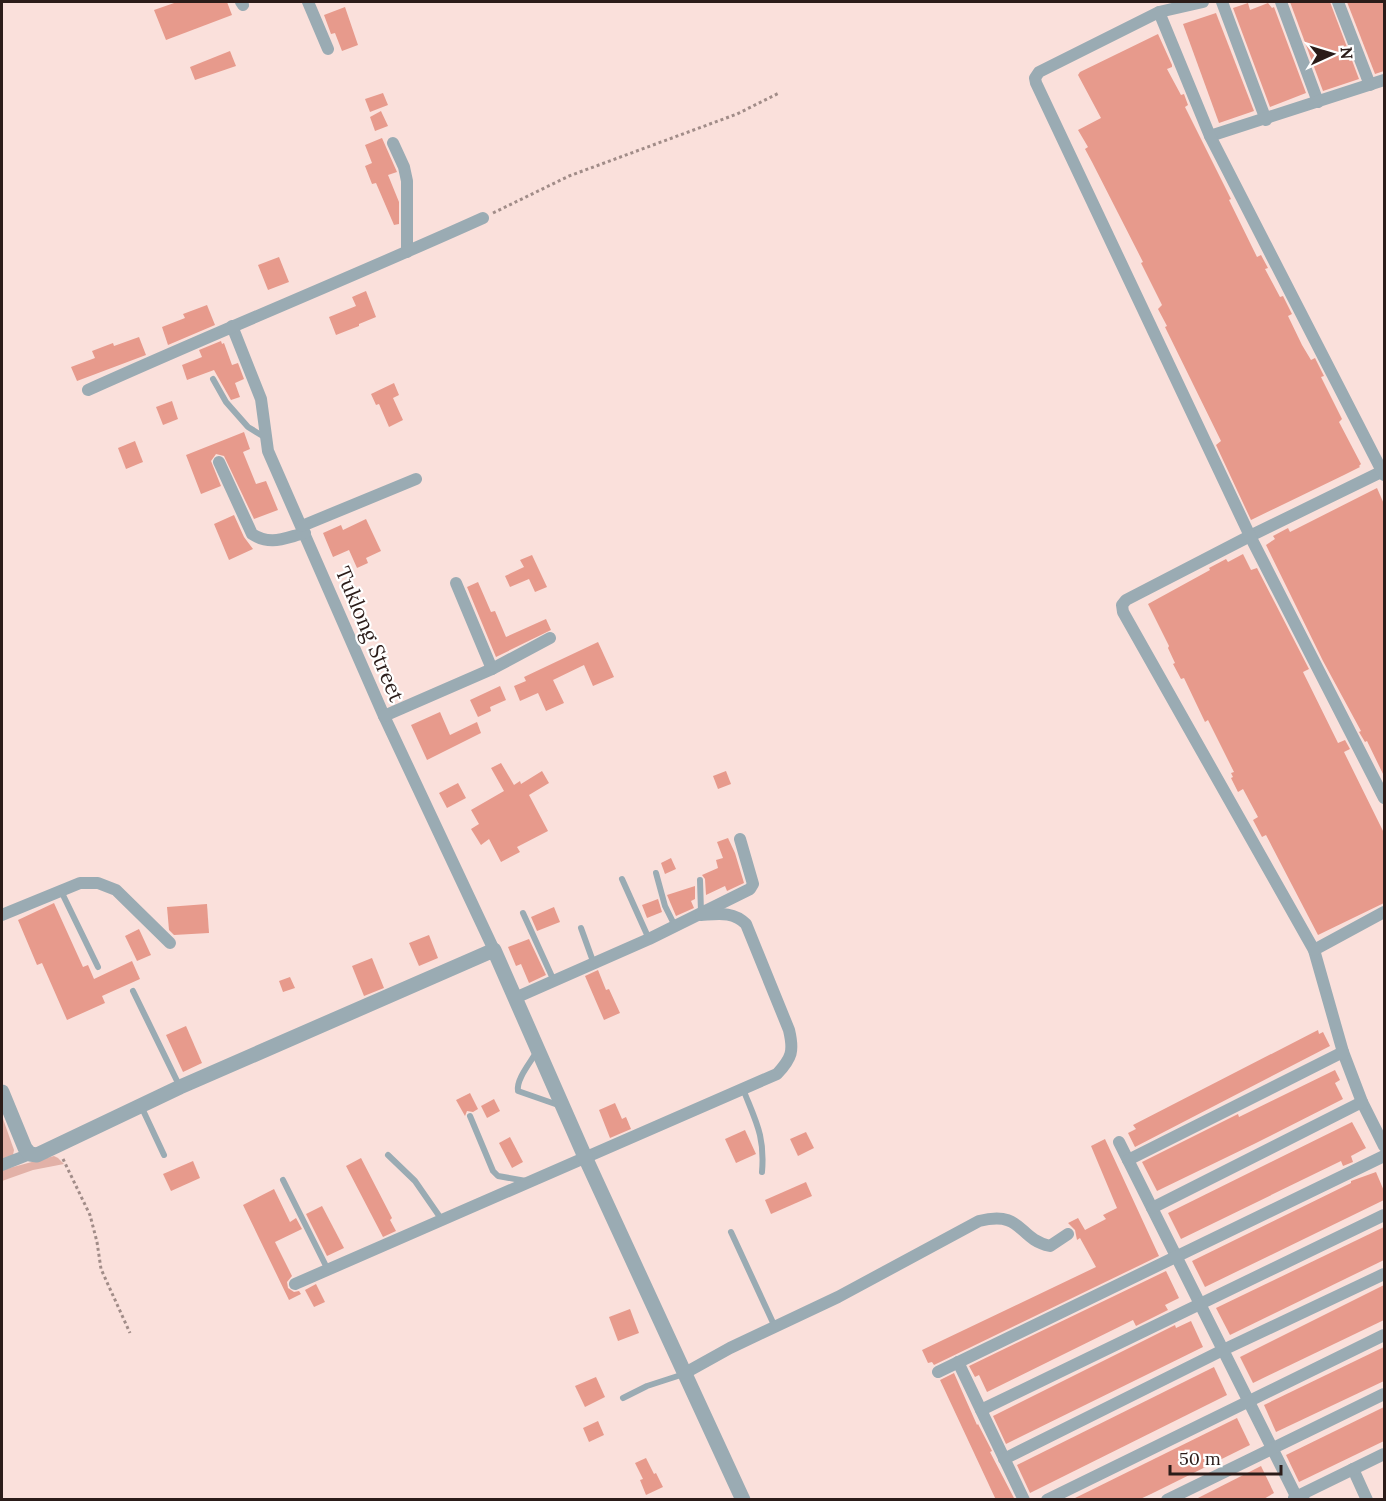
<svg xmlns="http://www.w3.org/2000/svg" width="1386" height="1501" viewBox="0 0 1386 1501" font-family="Lora,serif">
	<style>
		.green { fill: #e2b1a7 }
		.building { fill: #e79a8c }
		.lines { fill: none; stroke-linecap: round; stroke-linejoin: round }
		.path { stroke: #a18c88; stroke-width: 3; stroke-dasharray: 3 3; stroke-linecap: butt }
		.service { stroke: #9aabb3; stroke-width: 6 }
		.minor { stroke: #9aabb3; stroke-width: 12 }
		.tertiary { stroke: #9aabb3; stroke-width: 15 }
		.labels { text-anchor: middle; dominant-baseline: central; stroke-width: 4.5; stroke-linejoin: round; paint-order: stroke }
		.street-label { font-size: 21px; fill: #2b1c19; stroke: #fff }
	</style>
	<rect width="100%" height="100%" fill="#fae0db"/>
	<g class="green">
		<path d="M2,1116L14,1150L13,1155L2,1160Z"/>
		<path d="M54,1156L58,1158L64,1164L33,1170L2,1181V1170Z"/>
	</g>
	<g class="building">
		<path d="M177,2H227L232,15L166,40L154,10Z"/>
		<path d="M1290,2H1330L1359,79L1323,91Z"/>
		<path d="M1347,2H1384V71L1375,74Z"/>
		<path d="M1248,3L1250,10L1268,3L1272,8L1274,7L1306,93L1270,107L1233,8Z"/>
		<path d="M345,7L358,45L342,51L335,33L331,34L324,15Z"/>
		<path d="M1216,13L1254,111L1219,123L1183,24Z"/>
		<path d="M1158,34L1172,65V67L1167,69L1181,95L1184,94L1188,105L1185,107L1231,199L1229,200L1257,257L1261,255L1268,268L1265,269L1280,297L1283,296L1292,314L1288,316L1302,345L1311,360L1315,358L1324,376L1321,377L1342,419L1339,422L1361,464L1359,466L1360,467L1344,475L1251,520L1216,445L1221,441L1165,327L1167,326L1158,309L1162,305L1141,263L1143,262L1092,162L1085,149L1088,147L1078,130L1101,118L1078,75L1080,72Z"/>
		<path d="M230,51L236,66L195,80L190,67Z"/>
		<path d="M383,93L388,105L370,112L365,99Z"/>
		<path d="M381,111L388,126L375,131L370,117Z"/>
		<path d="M382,138L397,172L388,175L399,202V224L394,225L376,183L372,184L365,166L372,163L365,145Z"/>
		<path d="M279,257L289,282L268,290L258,265Z"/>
		<path d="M366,291L376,317L359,324V326L336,335L329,317L356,306L352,297Z"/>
		<path d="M207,305L215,325L168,345L162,327L185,318L183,314Z"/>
		<path d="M139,337L146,355L77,381L71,367L95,358L92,351L113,343L114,346Z"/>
		<path d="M221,341L222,344L224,343L232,365L238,363L244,379L235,383L240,397L231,400L214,370L187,380L182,365L202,357L199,350Z"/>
		<path d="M394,383L399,395L393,398L403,420L389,427L379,404L376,405L371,394Z"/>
		<path d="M172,401L178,419L163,425L156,407Z"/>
		<path d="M244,432L250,449L243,452L256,484L266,481L278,510L254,519L224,456L216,454L211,461L221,486L201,494L186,455Z"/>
		<path d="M135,441L143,462L126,469L118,448Z"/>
		<path d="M1377,488L1384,504V776L1367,741L1365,742L1359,732L1361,731L1323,661L1266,545L1275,539L1273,536L1288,528L1290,532Z"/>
		<path d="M234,515L244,537L253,549L229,560L214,524Z"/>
		<path d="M366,519L381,551L366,558L368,563L357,568L349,550L333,557L323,533L341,525L343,530Z"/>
		<path d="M1243,554L1251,570L1257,568L1309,669L1303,672L1338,743L1345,740L1350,749L1344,752L1384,833V903L1318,935L1266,835L1262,837L1253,820L1258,817L1243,789L1238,792L1231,778L1233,777L1231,773L1234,772L1208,720L1205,722L1184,678L1181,679L1173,664L1175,663L1168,648L1169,646L1148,604L1210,570L1209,568L1226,559L1228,562Z"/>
		<path d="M532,555L547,587L535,592L529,579L510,587L505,576L524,567L520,560Z"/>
		<path d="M478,582L491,612L495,611L506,637L546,619L551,630L496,657L467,587Z"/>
		<path d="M598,642L614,677L593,686L584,665L553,680L564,703L546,711L538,693L520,701L514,686L526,681L524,677Z"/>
		<path d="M500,686L506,700L490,707L491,711L478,717L470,700Z"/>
		<path d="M440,712L450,735L477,722L481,733L427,760L411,725Z"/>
		<path d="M501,763L514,785L520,781L521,784L542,771L549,783L529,795L548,831L517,847L520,852L501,862L489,839L481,845L471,829L479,824L471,810L504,791L491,768Z"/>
		<path d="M726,771L731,784L718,789L713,776Z"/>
		<path d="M458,783L466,798L447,808L439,793Z"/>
		<path d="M728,838L735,853L744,883L727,891L725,886L706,895L705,879L702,875L718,868L716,860L723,858L717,842Z"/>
		<path d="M671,858L676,869L665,874L661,863Z"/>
		<path d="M695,886V899L691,901L694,908L676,916L667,895Z"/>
		<path d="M658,899L662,912L647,918L642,905Z"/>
		<path d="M54,903L83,967L88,965L94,979L132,961L140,979L102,996L105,1003L67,1020L42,963L37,965L18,920Z"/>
		<path d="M207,904L209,933L174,935L169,930L167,907Z"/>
		<path d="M554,907L560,922L537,931L531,917Z"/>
		<path d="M139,929L151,955L137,961L125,936Z"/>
		<path d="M429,935L438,958L419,966L409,943Z"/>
		<path d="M529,939L546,975L529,983L521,964L516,966L508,947Z"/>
		<path d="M372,958L384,988L364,996L352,966Z"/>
		<path d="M598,970L606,990L609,989L620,1013L604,1020L585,976Z"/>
		<path d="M290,977L295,988L283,992L279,981Z"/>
		<path d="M186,1026L202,1063L183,1072L166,1035Z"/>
		<path d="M1318,1030L1319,1034L1323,1032L1330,1046L1135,1147L1128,1133L1136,1129L1133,1125Z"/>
		<path d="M1335,1070L1340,1080L1335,1083L1343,1099L1254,1144L1157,1191L1142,1162L1238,1114L1239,1117Z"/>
		<path d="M470,1093L478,1109L473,1112L467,1111L465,1116L456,1100Z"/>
		<path d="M494,1099L500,1111L487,1118L481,1106Z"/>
		<path d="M615,1103L622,1119L626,1117L631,1129L610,1138L599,1110Z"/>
		<path d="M1352,1122L1366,1148L1351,1156L1353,1162L1343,1166L1341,1161L1181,1239L1168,1213Z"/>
		<path d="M745,1130L756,1154L736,1163L725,1139Z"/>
		<path d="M806,1132L814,1148L798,1156L790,1139Z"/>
		<path d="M510,1137L523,1162L512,1168L499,1143Z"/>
		<path d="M1105,1139L1159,1256L934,1365L932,1362L928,1363L922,1350L1096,1267L1080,1238L1077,1240L1075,1230L1068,1223L1078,1218L1085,1230L1106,1219L1103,1215L1117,1208L1091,1146Z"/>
		<path d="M361,1158L392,1218L390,1220L396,1231L383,1237L346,1166Z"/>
		<path d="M193,1161L200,1178L171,1191L163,1174Z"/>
		<path d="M1376,1172L1384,1191V1200L1205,1287L1192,1261L1351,1183V1181Z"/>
		<path d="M806,1182L812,1196L771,1214L765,1200Z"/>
		<path d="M274,1189L290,1222L296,1218L302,1229L275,1242L292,1276L287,1282L288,1288L294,1292L299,1291L301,1294L289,1300L243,1205Z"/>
		<path d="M322,1206L344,1248L327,1256L306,1214Z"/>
		<path d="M1384,1227V1260L1230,1335L1216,1308Z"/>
		<path d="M1166,1271L1179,1298L1165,1305L1168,1310L1136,1326L1133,1320L987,1392L979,1375L975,1377L969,1366Z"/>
		<path d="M316,1284L325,1302L314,1307L305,1290Z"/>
		<path d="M1384,1285V1320L1253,1383L1240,1357Z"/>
		<path d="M630,1309L639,1333L618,1341L609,1317Z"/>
		<path d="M1191,1321L1203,1347L1006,1444L993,1416L1175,1325L1176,1328Z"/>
		<path d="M1384,1347V1381L1276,1432L1264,1405Z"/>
		<path d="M1214,1367L1227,1395L1030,1493L1017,1465Z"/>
		<path d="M954,1373L977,1425L978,1424L992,1451L990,1452L1015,1500H996L940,1380Z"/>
		<path d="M596,1377L605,1397L585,1407L575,1386Z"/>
		<path d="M1384,1407V1441L1299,1482L1286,1455Z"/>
		<path d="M1237,1418L1250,1445L1151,1494L1138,1500H1071Z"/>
		<path d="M598,1421L604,1435L589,1442L583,1428Z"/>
		<path d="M646,1458L654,1474L656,1473L663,1487L646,1495L640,1480L643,1479L635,1463Z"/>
		<path d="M1261,1466L1274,1493L1262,1500H1194Z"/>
	</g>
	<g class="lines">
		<g class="path">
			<path d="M493,213L569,176L737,114L779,93"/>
			<path d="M63,1159L90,1215L97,1242L101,1269L130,1333"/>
		</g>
		<g class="service">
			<path d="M213,379L226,402L248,427L266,438"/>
			<path d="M656,873L665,906L675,926"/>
			<path d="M622,879L649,939"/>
			<path d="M700,880L701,912"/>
			<path d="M61,891L98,967"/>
			<path d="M523,913L554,981"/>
			<path d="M581,928L594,964"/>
			<path d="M133,991L180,1087"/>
			<path d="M537,1051C531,1062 516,1079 518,1091L561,1106"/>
			<path d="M743,1089C756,1122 765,1136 762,1172"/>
			<path d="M141,1106L164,1155"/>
			<path d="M470,1116L493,1171L498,1176L526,1181"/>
			<path d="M388,1155L415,1181L442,1220"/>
			<path d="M283,1180L328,1270"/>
			<path d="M731,1232L775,1327"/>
			<path d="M623,1398L647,1386L684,1374"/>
		</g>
		<g class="minor">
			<path d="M241,2L243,5"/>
			<path d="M308,2L328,49"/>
			<path d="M1222,2L1266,120"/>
			<path d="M1281,2L1318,102"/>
			<path d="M1338,2L1370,85"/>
			<path d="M1159,12L1203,2"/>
			<path d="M1210,136L1384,80"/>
			<path d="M393,143L404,167L407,181V252"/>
			<path d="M232,326L261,399L268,451L384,716L494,950"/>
			<path d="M88,390C219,331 352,277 483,218"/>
			<path d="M219,462L252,534C271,546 284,538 305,533"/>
			<path d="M1383,471L1250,536L1126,600L1122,605L1123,612L1314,950L1343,1052L1362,1102L1384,1146"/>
			<path d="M1384,475L1210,136L1159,12L1039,72L1035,78L1036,83L1250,536L1384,798"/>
			<path d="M302,526L416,479"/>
			<path d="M456,583L492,669"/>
			<path d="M384,716L492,669L550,638"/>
			<path d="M2,915L80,883H98L116,890L170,943"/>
			<path d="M1314,950L1384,912"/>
			<path d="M515,998L649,939L750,889L753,884L740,839"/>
			<path d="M1119,1142L1296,1496L1304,1500"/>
			<path d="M1128,1160L1343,1052"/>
			<path d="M2,1165L30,1154"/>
			<path d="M1152,1208L1362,1102"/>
			<path d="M295,1284L777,1074C792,1058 794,1051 789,1030L746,924C733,911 718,914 701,915"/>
			<path d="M958,1362L1024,1500"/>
			<path d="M938,1372L1384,1156"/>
			<path d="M685,1373L730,1348L838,1297L979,1221C1024,1210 1017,1239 1050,1246L1068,1234"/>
			<path d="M981,1410L1384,1215"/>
			<path d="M1004,1459L1223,1350L1384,1274"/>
			<path d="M1353,1469L1367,1500"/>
			<path d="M1294,1498L1384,1454"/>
			<path d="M1047,1500L1384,1335"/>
			<path d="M1167,1500L1384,1394"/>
		</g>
		<path class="tertiary" d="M2,1092L25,1148L30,1154L37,1155L180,1087L494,950L585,1157L743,1500"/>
	</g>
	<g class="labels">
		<g class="street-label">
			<text transform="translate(370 634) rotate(67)">Tuklong Street</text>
		</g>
	</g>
	<rect width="1386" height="1501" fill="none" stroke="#2b1c19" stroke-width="6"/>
	<g transform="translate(1332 54) rotate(86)" stroke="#ffffff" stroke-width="4.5" paint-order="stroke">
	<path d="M0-4.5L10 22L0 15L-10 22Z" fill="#2b1c19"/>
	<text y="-9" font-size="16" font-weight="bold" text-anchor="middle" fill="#2b1c19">N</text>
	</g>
	<path d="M1170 1465v9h111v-9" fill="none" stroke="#2b1c19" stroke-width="3"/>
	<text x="1179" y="1465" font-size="18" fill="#2b1c19" stroke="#ffffff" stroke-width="4.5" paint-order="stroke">50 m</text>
</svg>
